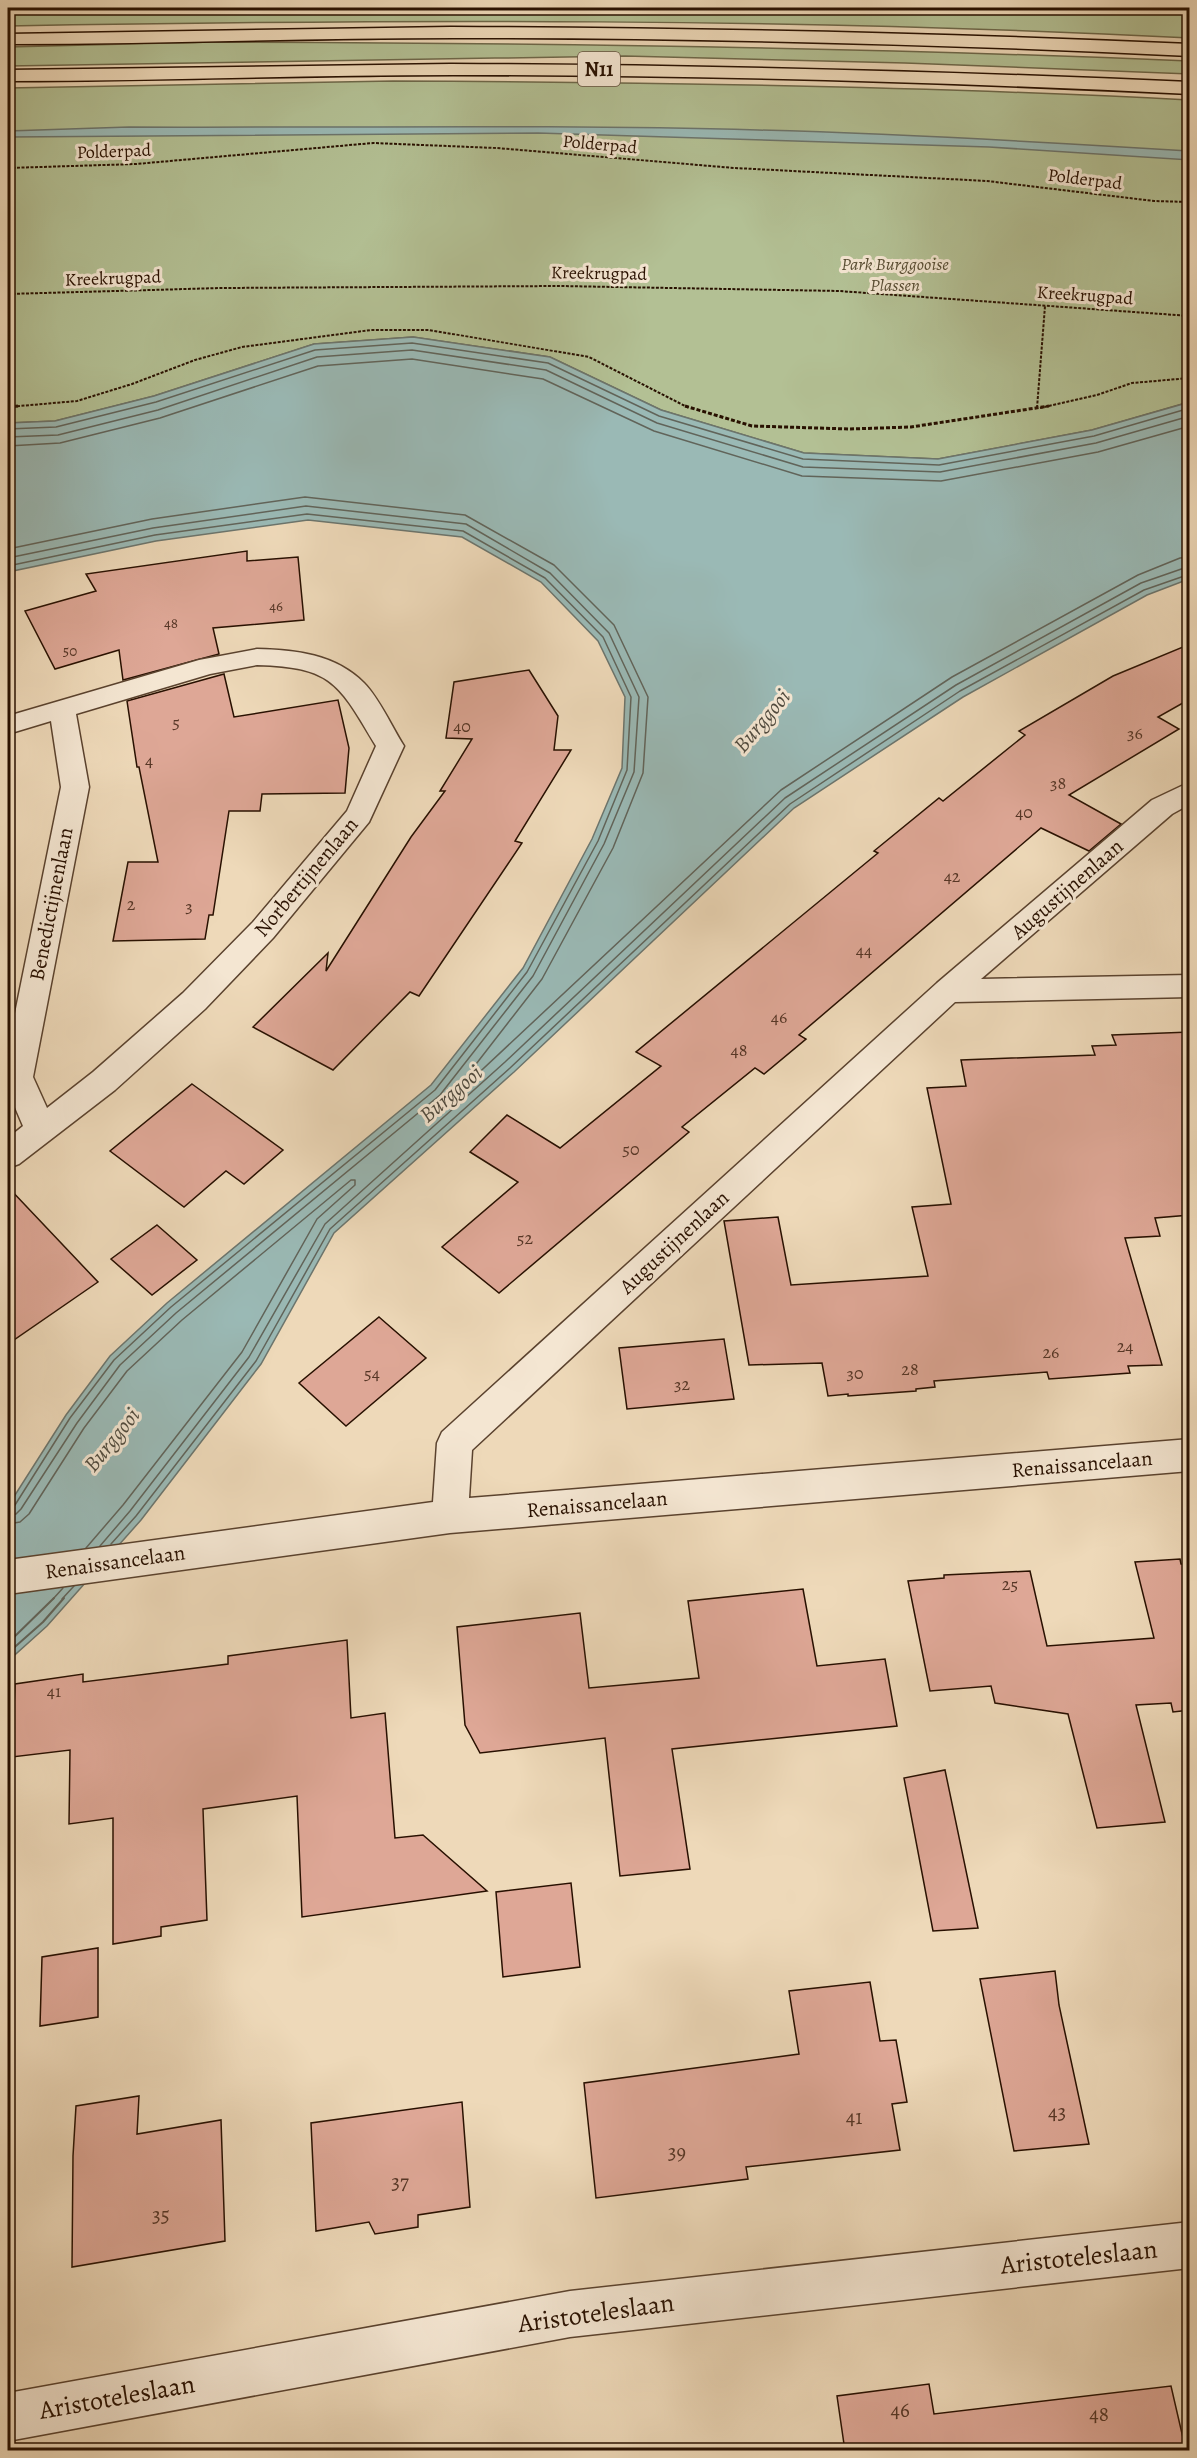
<svg xmlns="http://www.w3.org/2000/svg" width="1197" height="2458" viewBox="0 0 1197 2458" font-family="Alegreya,serif">
	<style>
		.green { fill: #b3c094; stroke: #6e684a; stroke-width: 1.5 }
		.water { fill: #9ab9b5; stroke: #6c756d; stroke-width: 1.5 }
		.lines { fill: none; stroke-linecap: round; stroke-linejoin: round }
		.shore-far1 { stroke: #61645a; stroke-width: 1.5 }
		.shore { stroke: #61645a; stroke-width: 2 }
		.building { fill: #dea796; stroke: #281000; stroke-width: 1.5 }
		.minor-casing { stroke: #5a422e; stroke-width: 3 }
		.trunk-casing { stroke: #281000; stroke-width: 3 }
		.path-far1 { stroke: #281000; stroke-width: 2; stroke-dasharray: 3 1.5; stroke-linecap: butt }
		.path { stroke: #281000; stroke-width: 3; stroke-dasharray: 4 2; stroke-linecap: butt }
		.minor { fill: #f4e6d2; fill-rule: evenodd }
		.trunk { fill: #eed9b9; fill-rule: evenodd }
		.labels { text-anchor: middle; dominant-baseline: central; stroke-width: 6; stroke-linejoin: round; paint-order: stroke }
		.far-number-label { font-size: 15px; fill: #563626 }
		.far-street-label { font-size: 18px; fill: #281000; stroke: #f4e6d2 }
		.far-park-label { font-size: 18px; font-style: italic; fill: #594e34; stroke: #f4e6d2 }
		.number-label { font-size: 18px; fill: #563626 }
		.shield { fill: #f4e6d2; stroke: #65503f; stroke-width: 1.5 }
		.shield-label { font-size: 20px; font-weight: bold; fill: #281000 }
		.street-label { font-size: 21px; fill: #281000; stroke: #f4e6d2 }
		.near-number-label { font-size: 21px; fill: #563626 }
		.water-label { font-size: 22px; font-style: italic; fill: #504b3f; stroke: #f4e6d2 }
		.near-street-label { font-size: 26px; fill: #281000; stroke: #f4e6d2 }
	</style>
	<rect width="100%" height="100%" fill="#eed9b9"/>
	<filter id="stains"><feTurbulence type="fractalNoise" baseFrequency=".00333" numOctaves="4"/><feColorMatrix values="0 0 0 0 .2 0 0 0 0 .09 0 0 0 0 .02 0 0 0 .5 -.17"/></filter>
	<radialGradient id="worn" r=".72"><stop offset=".6" stop-color="#630" stop-opacity="0"/><stop offset="1" stop-color="#630" stop-opacity=".3"/></radialGradient>
	<g class="green">
		<path d="M8,8H1189L1190,38C796,18 402,19 8,26Z"/>
		<path d="M208,42C535,43 862,47 1189,61L1190,74L905,63L625,56L8,66V47Z"/>
		<path d="M393,81C659,82 924,86 1189,100V402L1092,430L938,459L804,453L661,410L550,357L413,337L314,344L154,396L55,421L8,423V88Z"/>
	</g>
	<g class="water">
		<path d="M129,127C339,128 549,124 758,130C902,134 1046,142 1189,151L1190,160L989,147L538,133L8,137V131Z"/>
		<path d="M413,337L550,357L661,410L804,453L938,459L1092,430L1190,402L1189,579L1147,595L963,697L794,808L514,1072L334,1233L261,1364L141,1520L47,1626L8,1661V1506L66,1415L110,1356L167,1303L431,1085L523,968L592,839L622,768L625,697L598,641L541,582L462,537L308,520L156,541L8,572V423L55,421L154,396L314,344Z"/>
	</g>
	<g class="lines">
		<g class="shore-far1">
			<path d="M8,429L56,427L156,402L315,350L412,343L548,363L659,416L803,459L939,465L1094,436L1190,408"/>
			<path d="M8,437L58,435L158,410L317,357L412,350L546,370L657,423L803,467L940,472L1096,443L1190,416"/>
			<path d="M8,446L60,443L160,418L318,366L412,359L543,379L654,431L802,476L941,481L1098,452L1190,426"/>
			<path d="M8,549L152,519L305,497L465,515L554,565L614,625L648,697L643,773L613,848L542,979L466,1077L469,1082L781,790L952,677L1138,575L1180,558L1190,557"/>
			<path d="M8,558L153,528L306,506L466,524L550,573L609,633L639,697L634,772L604,844L533,976L440,1095L176,1313L120,1365L77,1423L21,1509L16,1514L8,1515"/>
			<path d="M8,566L155,535L307,514L463,531L545,578L603,637L631,697L627,770L598,841L527,972L435,1090L171,1307L114,1360L70,1418L15,1505L8,1508"/>
			<path d="M8,1524L20,1522L29,1514L84,1428L127,1371L182,1320L351,1180H355V1185L317,1219L242,1352L123,1505L86,1548"/>
			<path d="M111,1544L136,1516L256,1361L330,1229L510,1068L790,804L960,691L1144,590L1190,574"/>
			<path d="M100,1546L130,1511L249,1357L325,1224L505,1062L785,798L956,685L1141,583L1190,566"/>
			<path d="M53,1599L63,1588"/>
			<path d="M62,1599L74,1586"/>
		</g>
		<g class="shore">
			<path d="M8,1643L54,1598"/>
			<path d="M8,1653L43,1622L64,1598"/>
		</g>
	</g>
	<g class="building">
		<path d="M247,551V561L298,557L304,620L213,628L219,654L123,680L119,650L55,669L25,611L96,591L86,574Z"/>
		<path d="M1190,644V699L1158,717L1179,729L1069,795L1121,824L1089,851L1041,828L799,1035L806,1039L764,1074L755,1068L682,1127L689,1132L499,1293L442,1247L518,1182L470,1152L507,1115L560,1148L661,1066L636,1052L878,853L874,851L939,798L943,801L1025,735L1019,731L1113,676Z"/>
		<path d="M529,670L558,716L554,750H571L515,841L522,843L419,996L410,992L333,1070L253,1027L328,953L326,971L411,837L445,791H440L472,739L446,738L454,682Z"/>
		<path d="M224,674L234,717L338,700L349,748L345,793L262,794L260,811H229L213,915H209L205,939L113,941L128,862H158L139,767H137L127,701Z"/>
		<path d="M1190,1032V1215L1155,1218L1160,1236L1125,1238L1162,1365L1128,1366L1130,1373L1090,1376L1049,1379L1047,1372L934,1381L935,1387L916,1389V1391L848,1396V1394L828,1396L822,1363L749,1365L724,1221L778,1217L791,1285L928,1276L912,1207L951,1204L927,1088L966,1086L961,1060L1095,1055L1092,1046L1116,1045L1112,1035Z"/>
		<path d="M192,1084L283,1150L244,1184L226,1171L184,1207L110,1151Z"/>
		<path d="M8,1187L98,1282L8,1344Z"/>
		<path d="M157,1225L197,1260L152,1295L111,1259Z"/>
		<path d="M379,1317L426,1358L346,1426L299,1383Z"/>
		<path d="M724,1339L734,1399L627,1409L619,1348Z"/>
		<path d="M1180,1559L1181,1564H1190V1710L1173,1712L1171,1703L1136,1705L1165,1822L1097,1828L1068,1714L995,1703L991,1686L930,1691L908,1581L944,1578V1575L1030,1571L1047,1646L1154,1638L1135,1562Z"/>
		<path d="M803,1589L817,1666L885,1659L897,1726L672,1749L690,1869L620,1876L605,1738L480,1753L465,1725L457,1627L580,1613L589,1688L699,1678L688,1601Z"/>
		<path d="M347,1640L351,1718L385,1713L395,1838L423,1835L487,1891L302,1917L297,1796L203,1809L207,1920L161,1927V1936L113,1944V1818L69,1824L70,1750L12,1757L15,1684L83,1674V1682L228,1664V1656Z"/>
		<path d="M945,1770L978,1928L933,1931L904,1778Z"/>
		<path d="M571,1883L580,1967L503,1977L496,1892Z"/>
		<path d="M98,1948V2017L40,2026L42,1957Z"/>
		<path d="M1055,1971L1059,2005L1089,2144L1014,2151L980,1979Z"/>
		<path d="M870,1982L880,2041L896,2040L907,2102L892,2104L900,2150L746,2167L748,2179L596,2198L584,2083L799,2054L789,1991Z"/>
		<path d="M139,2096L137,2134L221,2120L225,2241L72,2267L73,2156L76,2106Z"/>
		<path d="M462,2102L470,2207L418,2215V2227L375,2234L369,2222L316,2231L311,2123Z"/>
		<path d="M929,2384L934,2414L1171,2386L1186,2451H845L837,2396Z"/>
	</g>
	<g class="lines">
		<g class="minor-casing">
			<g id="minor">
				<path d="M257,649C296,650 335,654 364,683C379,698 392,727 404,746L369,822L273,938L205,1009L115,1090L19,1164L8,1168V1138L23,1126L8,1091V1048L61,787L51,721L8,734V716L199,660ZM257,665C333,667 339,684 376,746L347,811L253,922L183,993L93,1072L47,1108L33,1077L89,787L76,714L210,674Z"/>
				<path d="M1190,782V804L1172,814L981,979L1190,975V997L955,1002L472,1450L469,1498L1190,1439V1471L450,1533L8,1594V1560L433,1502L437,1443L442,1432L937,983L1152,800Z"/>
				<path d="M1190,2222V2268L570,2337L8,2441V2393L570,2291Z"/>
			</g>
		</g>
		<g class="trunk-casing">
			<g id="trunk">
				<path d="M451,27C697,28 943,33 1190,44V56C944,44 699,38 453,38C305,38 156,44 8,44V34Z"/>
				<path d="M451,64C698,65 943,71 1190,82V94C944,82 699,75 453,75C305,75 156,81 8,81V70Z"/>
			</g>
		</g>
		<g class="path-far1">
			<path d="M8,168L136,164L373,143L496,148L735,168L987,181L1154,201L1190,202"/>
			<path d="M8,294L222,288L559,286L839,291L1190,316"/>
			<path d="M8,407L77,401L132,384L195,360L242,347L371,330H429L589,357L689,408"/>
			<path d="M1037,408L1045,306"/>
			<path d="M1040,408L1097,395L1132,383L1190,378"/>
		</g>
		<g class="path">
			<path d="M685,406L752,426L850,429L911,427L1049,406"/>
			<path d="M8,407L18,406"/>
		</g>
		<use href="#minor" class="minor"/>
		<use href="#trunk" class="trunk"/>
	</g>
	<g class="labels">
		<g class="far-number-label">
			<text x="276" y="606">46</text>
			<text x="171" y="623">48</text>
			<text x="70" y="651">50</text>
		</g>
		<g class="far-street-label">
			<text transform="translate(600 144) rotate(5)">Polderpad</text>
			<text transform="translate(114 151) rotate(-2)">Polderpad</text>
			<text transform="translate(1085 179) rotate(7)">Polderpad</text>
			<text transform="translate(599 273) rotate(1)">Kreekrugpad</text>
			<text transform="translate(113 278) rotate(-2)">Kreekrugpad</text>
			<text transform="translate(1085 295) rotate(4)">Kreekrugpad</text>
		</g>
		<g class="far-park-label">
			<text x="895" y="264">Park Burggooise<tspan x="895" dy="21">Plassen</tspan></text>
		</g>
		<g class="number-label">
			<text x="176" y="722">5</text>
			<text x="462" y="726">40</text>
			<text x="1135" y="733">36</text>
			<text x="149" y="760">4</text>
			<text x="1058" y="783">38</text>
			<text x="1024" y="812">40</text>
			<text x="952" y="876">42</text>
			<text x="131" y="904">2</text>
			<text x="189" y="906">3</text>
			<text x="864" y="950">44</text>
			<text x="779" y="1017">46</text>
			<text x="739" y="1050">48</text>
			<text x="631" y="1149">50</text>
			<text x="525" y="1238">52</text>
			<text x="1125" y="1346">24</text>
			<text x="1051" y="1352">26</text>
			<text x="910" y="1369">28</text>
			<text x="372" y="1373">54</text>
			<text x="855" y="1373">30</text>
			<text x="682" y="1384">32</text>
			<text x="1010" y="1584">25</text>
			<text x="54" y="1691">41</text>
		</g>
		<rect class="shield" x="578" y="52" width="42" height="34" rx="4.5"/>
		<g class="shield-label">
			<text x="599" y="69">N11</text>
		</g>
		<g class="street-label">
			<text transform="translate(306 877) rotate(-50)">Norbertijnenlaan</text>
			<text transform="translate(1067 889) rotate(-41)">Augustijnenlaan</text>
			<text transform="translate(51 904) rotate(-79)">Benedictijnenlaan</text>
			<text transform="translate(674 1242) rotate(-43)">Augustijnenlaan</text>
			<text transform="translate(1082 1464) rotate(-5)">Renaissancelaan</text>
			<text transform="translate(597 1504) rotate(-5)">Renaissancelaan</text>
			<text transform="translate(115 1562) rotate(-8)">Renaissancelaan</text>
		</g>
		<g class="near-number-label">
			<text x="1057" y="2112">43</text>
			<text x="854" y="2117">41</text>
			<text x="677" y="2152">39</text>
			<text x="400" y="2182">37</text>
			<text x="161" y="2215">35</text>
			<text x="900" y="2410">46</text>
			<text x="1099" y="2414">48</text>
		</g>
		<g class="water-label">
			<text transform="translate(762 721) rotate(-50)">Burggooi</text>
			<text transform="translate(451 1094) rotate(-41)">Burggooi</text>
			<text transform="translate(112 1440) rotate(-51)">Burggooi</text>
		</g>
		<g class="near-street-label">
			<text transform="translate(1079 2257) rotate(-6)">Aristoteleslaan</text>
			<text transform="translate(596 2313) rotate(-8)">Aristoteleslaan</text>
			<text transform="translate(117 2397) rotate(-10)">Aristoteleslaan</text>
		</g>
	</g>
	<rect width="1197" height="2458" fill="none" stroke="#eed9b9" stroke-width="30"/>
	<rect x="9" y="9" width="1179" height="2440" fill="none" stroke="#281000" stroke-width="3"/>
	<rect x="15" y="15" width="1167" height="2428" fill="none" stroke="#281000" stroke-width="1.5"/>
	<rect width="100%" height="100%" filter="url(#stains)"/>
	<rect width="100%" height="100%" fill="url(#worn)"/>
</svg>
